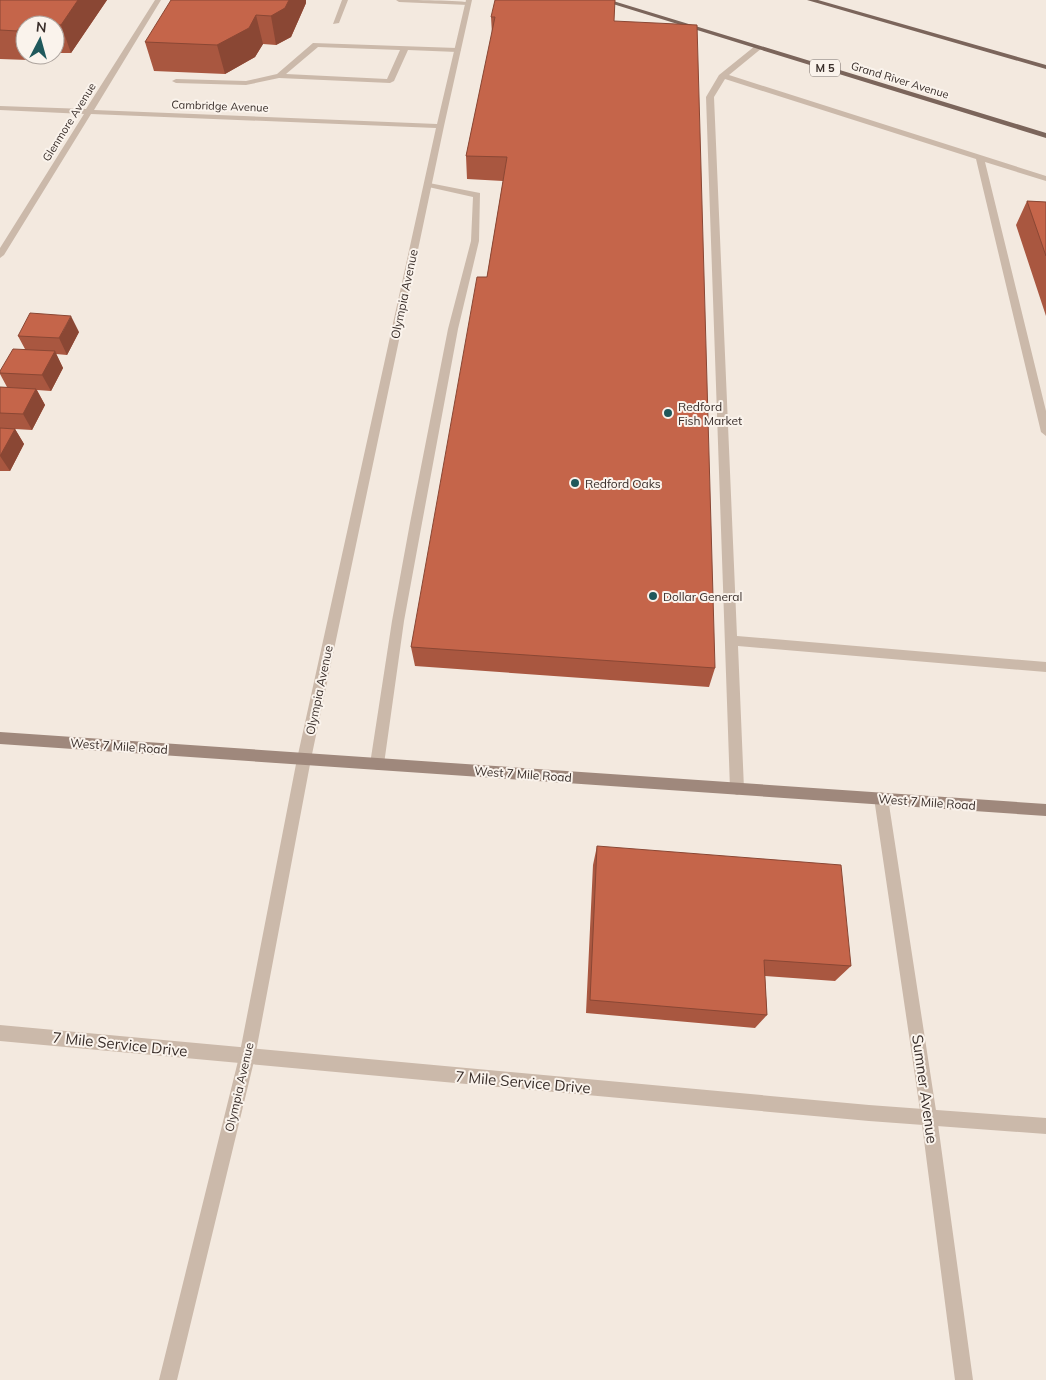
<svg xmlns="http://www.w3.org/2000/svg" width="1046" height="1380" font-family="Mulish,sans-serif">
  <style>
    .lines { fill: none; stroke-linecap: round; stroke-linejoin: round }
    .lane { fill: #cbb9aa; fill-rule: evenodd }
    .street { fill: #cbb9aa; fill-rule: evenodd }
    .secondary { fill: #9f887c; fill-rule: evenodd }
    .primary { fill: #7b655b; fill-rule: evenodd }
    .wall { fill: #a95740 }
    .shaded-wall { fill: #8a4734 }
    .building { fill: #c5654a; stroke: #8a4734 }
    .poi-dot { fill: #1f585b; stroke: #faf3ec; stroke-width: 2 }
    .labels { text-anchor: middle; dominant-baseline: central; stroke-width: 4; stroke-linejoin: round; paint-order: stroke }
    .shield { fill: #faf3ec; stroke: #736964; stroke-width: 1 }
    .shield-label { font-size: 11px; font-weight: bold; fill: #392e2a }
    .far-street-label { font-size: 11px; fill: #392e2a; stroke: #faf3ec }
    .street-label { font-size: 12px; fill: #392e2a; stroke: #faf3ec }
    .poi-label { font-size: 12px; fill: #392e2a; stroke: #faf3ec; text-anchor: start }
    .near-street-label { font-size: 15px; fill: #392e2a; stroke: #faf3ec }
  </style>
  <rect width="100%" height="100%" fill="#f3e9df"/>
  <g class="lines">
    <path class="lane" d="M342,0h6l-9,23 -6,1z
      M396,0c14,0 65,0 75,3l-3,2 -69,-3z
      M313,43l144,5 4,2 -4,2 -49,-2 -14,31 -4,2 -111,-5 -33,7 -70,-2 -4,-2 4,-2 70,2 31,-7zM318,47l82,3 -13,29 -101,-5z
      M755,46l7,2 -33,27 317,101v5l-61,-19 61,249v25l-5,-4 -65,-273 -251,-80 -11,18 23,539 309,26v10l-308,-26 6,143 -2,4 -5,2 -5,-2 -2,-4 -24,-692 13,-22z
      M424,182l56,11 -1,48 -21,88 -36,194 -18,98 -20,143 -2,4 -5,2 -5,-2 -2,-4 22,-143 18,-98 38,-194 23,-88 2,-44 -49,-11z
      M0,1025l869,80 177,13v16l-177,-13 -869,-80z"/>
    <path class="street" d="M155,0h6l-67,110 343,14 29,-124h6l-28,126 -133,633 -56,298 -78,323h-18l80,-323 58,-298 139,-631 -345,-14 -87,141 -4,3v-10l84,-134 -84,-4v-4l86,3z
      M881,792l5,2 2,4 49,319 36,263h-18l-34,-263 -47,-319 2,-4z"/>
    <path class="secondary" d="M0,732l1046,72v12l-1046,-72z"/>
    <path class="primary" d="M600,0h10l436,133v5z
      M807,0h11l228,65v4z"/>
  </g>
  <path class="wall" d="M0,0h107l-36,53h-16v-28h-30v30h7l-4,5 -28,-1z
    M306,3l-15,34 -15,8 -13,-1 -8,13 -30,17 -71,-3 -9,-29z
    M491,17l123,4 101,647 -6,19 -294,-21 -4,-19 76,-370 16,-96 -36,-2 -1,-23 26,-122z
    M1027,201l19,1v114l-30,-91z
    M79,332l-12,23 -11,-1 7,14 -12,23 -14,-1 8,15 -13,25 -17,-1 9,15 -14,27h-10v-84h7l-7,-13v-3l25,-22 -7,-13z
    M597,846l254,120 -16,15 -70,-5 2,39 -12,13 -169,-15 7,-148z"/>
  <path class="shaded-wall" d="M78,0h29l-36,53 -10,-28z
    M289,0h17v3l-15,34 -15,8 -5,-29z
    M256,15l7,29 -8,13 -30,17 -8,-29z
    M23,23l2,6v22l-8,-20z
    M27,55h5l-4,5z
    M71,316l8,16 -12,23 -8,-17z
    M55,351l8,17 -12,23 -9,-16z
    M36,389l9,16 -13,25 -9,-16z
    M15,429l9,15 -14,27 -10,-15z"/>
  <path class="building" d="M0,0h78l-17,25 -38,-2 -6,8 -17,-1z
    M171,0h118l-4,8 -14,8 -15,-1 -7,13 -32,17 -72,-3z
    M495,0h120l-1,21 83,4 18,643 -304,-21 66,-370h10l20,-120 -41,-1 29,-139h-4z
    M1027,201l19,1v54z
    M30,313l41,3 -12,22 -41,-2z
    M13,349l42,2 -13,24 -42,-2v-2z
    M0,387l36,2 -13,25 -23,-1z
    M0,428l15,1 -15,27z
    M597,846l244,19 10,101 -87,-6 3,55 -177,-15z"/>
  <g class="poi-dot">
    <circle cx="668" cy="413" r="5"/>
    <circle cx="575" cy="483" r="5"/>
    <circle cx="653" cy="596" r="5"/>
  </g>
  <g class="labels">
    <rect class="shield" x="810" y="59.5" width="30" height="17" rx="4"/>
    <g class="shield-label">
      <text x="825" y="68">M 5</text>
    </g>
    <g class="far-street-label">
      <text transform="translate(900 80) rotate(17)">Grand River Avenue</text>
      <text transform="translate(220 106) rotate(2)">Cambridge Avenue</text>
      <text transform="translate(69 122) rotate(-58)">Glenmore Avenue</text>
    </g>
    <g class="street-label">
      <text transform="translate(404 294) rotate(-78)">Olympia Avenue</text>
      <text transform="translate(319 690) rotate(-78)">Olympia Avenue</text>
      <text transform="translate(119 746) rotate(4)">West 7 Mile Road</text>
      <text transform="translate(523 774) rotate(4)">West 7 Mile Road</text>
      <text transform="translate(927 802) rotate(4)">West 7 Mile Road</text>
      <text transform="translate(239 1087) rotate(-77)">Olympia Avenue</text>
    </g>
    <g class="poi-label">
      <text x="678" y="406">Redford<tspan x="678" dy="14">Fish Market</tspan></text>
      <text x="585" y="483">Redford Oaks</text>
      <text x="663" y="596">Dollar General</text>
    </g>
    <g class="near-street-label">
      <text transform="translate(120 1044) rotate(6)">7 Mile Service Drive</text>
      <text transform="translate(523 1082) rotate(5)">7 Mile Service Drive</text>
      <text transform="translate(925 1089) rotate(82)">Sumner Avenue</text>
    </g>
  </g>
  <g transform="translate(40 40) rotate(6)"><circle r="24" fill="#faf3ec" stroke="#ada49e"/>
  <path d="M0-4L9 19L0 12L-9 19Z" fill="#1f585b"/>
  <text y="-8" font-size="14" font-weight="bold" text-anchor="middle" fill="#392e2a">N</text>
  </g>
</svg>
